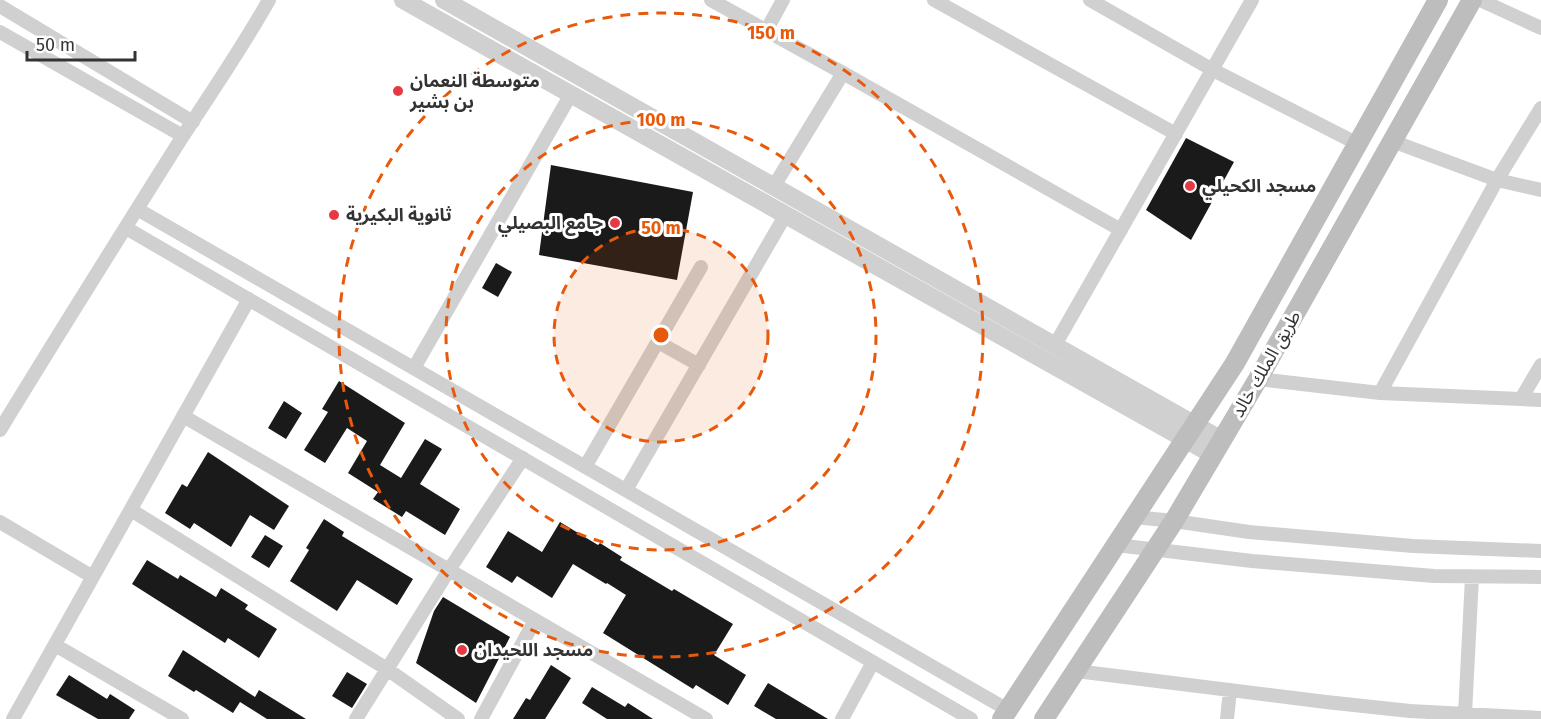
<svg xmlns="http://www.w3.org/2000/svg" width="1541" height="719" font-family="'Fira Sans','Noto Sans Arabic',sans-serif">
  <style>
    .building { fill: #1a1a1a }
    .lines { fill: none; stroke-linecap: round; stroke-linejoin: round }
    .minor { stroke: #d0d0d0; stroke-width: 14 }
    .tertiary { stroke: #d0d0d0; stroke-width: 18 }
    .secondary { stroke: #bdbdbd; stroke-width: 20 }
    .ring { fill: none; stroke: #e8590c; stroke-width: 3; stroke-dasharray: 10 8 }
    .poi-dot { fill: #e63946; stroke: #fff; stroke-width: 2 }
    .labels { text-anchor: middle; dominant-baseline: central; stroke-width: 6; stroke-linejoin: round; paint-order: stroke }
    .poi-label { font-size: 18px; font-weight: bold; fill: #333; stroke: #fff; text-anchor: start }
    .street-label { font-size: 18px; fill: #333; stroke: #fff }
    .centre { fill: #e8590c; stroke: #fff; stroke-width: 3 }
    .ring-label { font-size: 18px; text-anchor: middle; font-weight: bold; fill: #e8590c; stroke: #fff; stroke-width: 6; stroke-linejoin: round; paint-order: stroke }
  </style>
  <rect width="100%" height="100%" fill="#fff"/>
  <path class="building" d="M1186,138l48,24 -43,78 -45,-30z
    M551,165l142,27 -16,88 -138,-25z
    M496,263l16,9 -14,25 -16,-9z
    M339,381l66,42 -25,42 21,13 24,-39 17,10 -22,35 40,25 -15,26 -39,-24 -4,6 -29,-18 5,-7 -30,-19 19,-32 -20,-13 -22,35 -21,-13 24,-38 -6,-3z
    M284,401l18,12 -16,26 -18,-11z
    M208,452l81,54 -15,24 -24,-15 -19,32 -37,-24 -4,6 -25,-16 17,-29 5,3z
    M324,519l20,13 -2,4 71,43 -16,26 -40,-25 -20,31 -47,-30 19,-31 -3,-2z
    M560,522l38,23 2,-2 22,14 -2,3 52,31 2,-2 59,35 -19,31 32,20 -18,30 -32,-20 -3,4 -90,-56 23,-38 -19,-12 -1,1 -33,-20 -21,34 -35,-22 -5,7 -26,-16 22,-36 34,21z
    M265,535l18,11 -14,22 -18,-11z
    M147,560l31,19 2,-4 36,22 5,-9 27,17 -3,4 32,20 -18,29 -31,-20 -3,5 -93,-59z
    M443,597l67,40 -34,66 -60,-40 18,-52z
    M183,650l72,47 4,-7 47,29h-39l-27,-17 -7,11 -37,-23 -2,2 -26,-16z
    M551,665l20,13 -26,41h-32l13,-21 4,2z
    M347,672l20,12 -15,24 -20,-12z
    M69,675l38,24 3,-5 25,16 -6,9h-31l-42,-24z
    M768,683l60,36h-52l-22,-13z
    M592,687l33,20 3,-4 25,16h-46l-25,-16z"/>
  <g class="lines">
    <path class="minor" d="M711,0l132,73 278,157
      M934,0l242,134
      M1090,0l123,70 145,74
      M1480,0l61,28
      M0,6l193,116
      M766,31l17,-31
      M0,32l183,104
      M1392,141l105,39 44,10
      M774,186l69,-113
      M137,209l871,501
      M126,228l845,491
      M658,342l41,23
      M1055,345l197,-345
      M414,368l157,-274
      M1258,379l122,14 161,7
      M1380,393l117,-213 44,-72
      M1521,399l20,-34
      M183,416l523,303
      M0,430c59,-97 120,-194 181,-291 30,-46 61,-91 88,-139
      M585,467l116,-200
      M626,490l160,-276
      M131,510l256,159 71,50
      M1134,517l40,4 75,11 164,14 128,5
      M0,522l93,55
      M1116,545l136,16 182,15 107,1
      M55,645l127,74
      M1076,671l250,31 84,9 131,7
      M1465,714l7,-137
      M13,719l236,-420
      M356,719l93,-149 74,-112
      M481,719l54,-99
      M842,719l31,-57
      M1227,719l3,-29"/>
    <path class="tertiary" d="M403,0l810,455
      M444,0l778,440"/>
    <path class="secondary" d="M1002,719l233,-356 203,-363
      M1044,719l130,-198 84,-142 214,-379"/>
  </g>
  <circle cx="661" cy="335" r="107" fill="#e8590c" fill-opacity=".12"/>
  <g class="ring">
    <circle cx="661" cy="335" r="107"/>
    <circle cx="661" cy="335" r="215"/>
    <circle cx="661" cy="335" r="322"/>
  </g>
  <g class="poi-dot">
    <circle cx="398" cy="91" r="6"/>
    <circle cx="1190" cy="186" r="6"/>
    <circle cx="334" cy="215" r="6"/>
    <circle cx="615" cy="223" r="6"/>
    <circle cx="462" cy="650" r="6"/>
  </g>
  <g class="labels">
    <g class="poi-label">
      <text x="410" y="81">متوسطة النعمان<tspan x="410" dy="21">بن بشير</tspan></text>
      <text x="1202" y="186">مسجد الكحيلي</text>
      <text x="346" y="215">ثانوية البكيرية</text>
      <text x="603" y="223" text-anchor="end">جامع البصيلي</text>
      <text x="474" y="650">مسجد اللحيدان</text>
    </g>
    <g class="street-label">
      <text transform="translate(1266 364) rotate(-60)">طريق الملك خالد</text>
    </g>
  </g>
  <circle cx="661" cy="335" r="9" class="centre"/>
  <g class="ring-label">
    <text x="771" y="39">150 m</text>
    <text x="661" y="126">100 m</text>
    <text x="661" y="234">50 m</text>
  </g>
  <path d="M27 51v9h108v-9" fill="none" stroke="#333333" stroke-width="3"/>
  <text x="36" y="51" font-size="18" fill="#333333" stroke="#ffffff" stroke-width="4.5" paint-order="stroke">50 m</text>
</svg>
